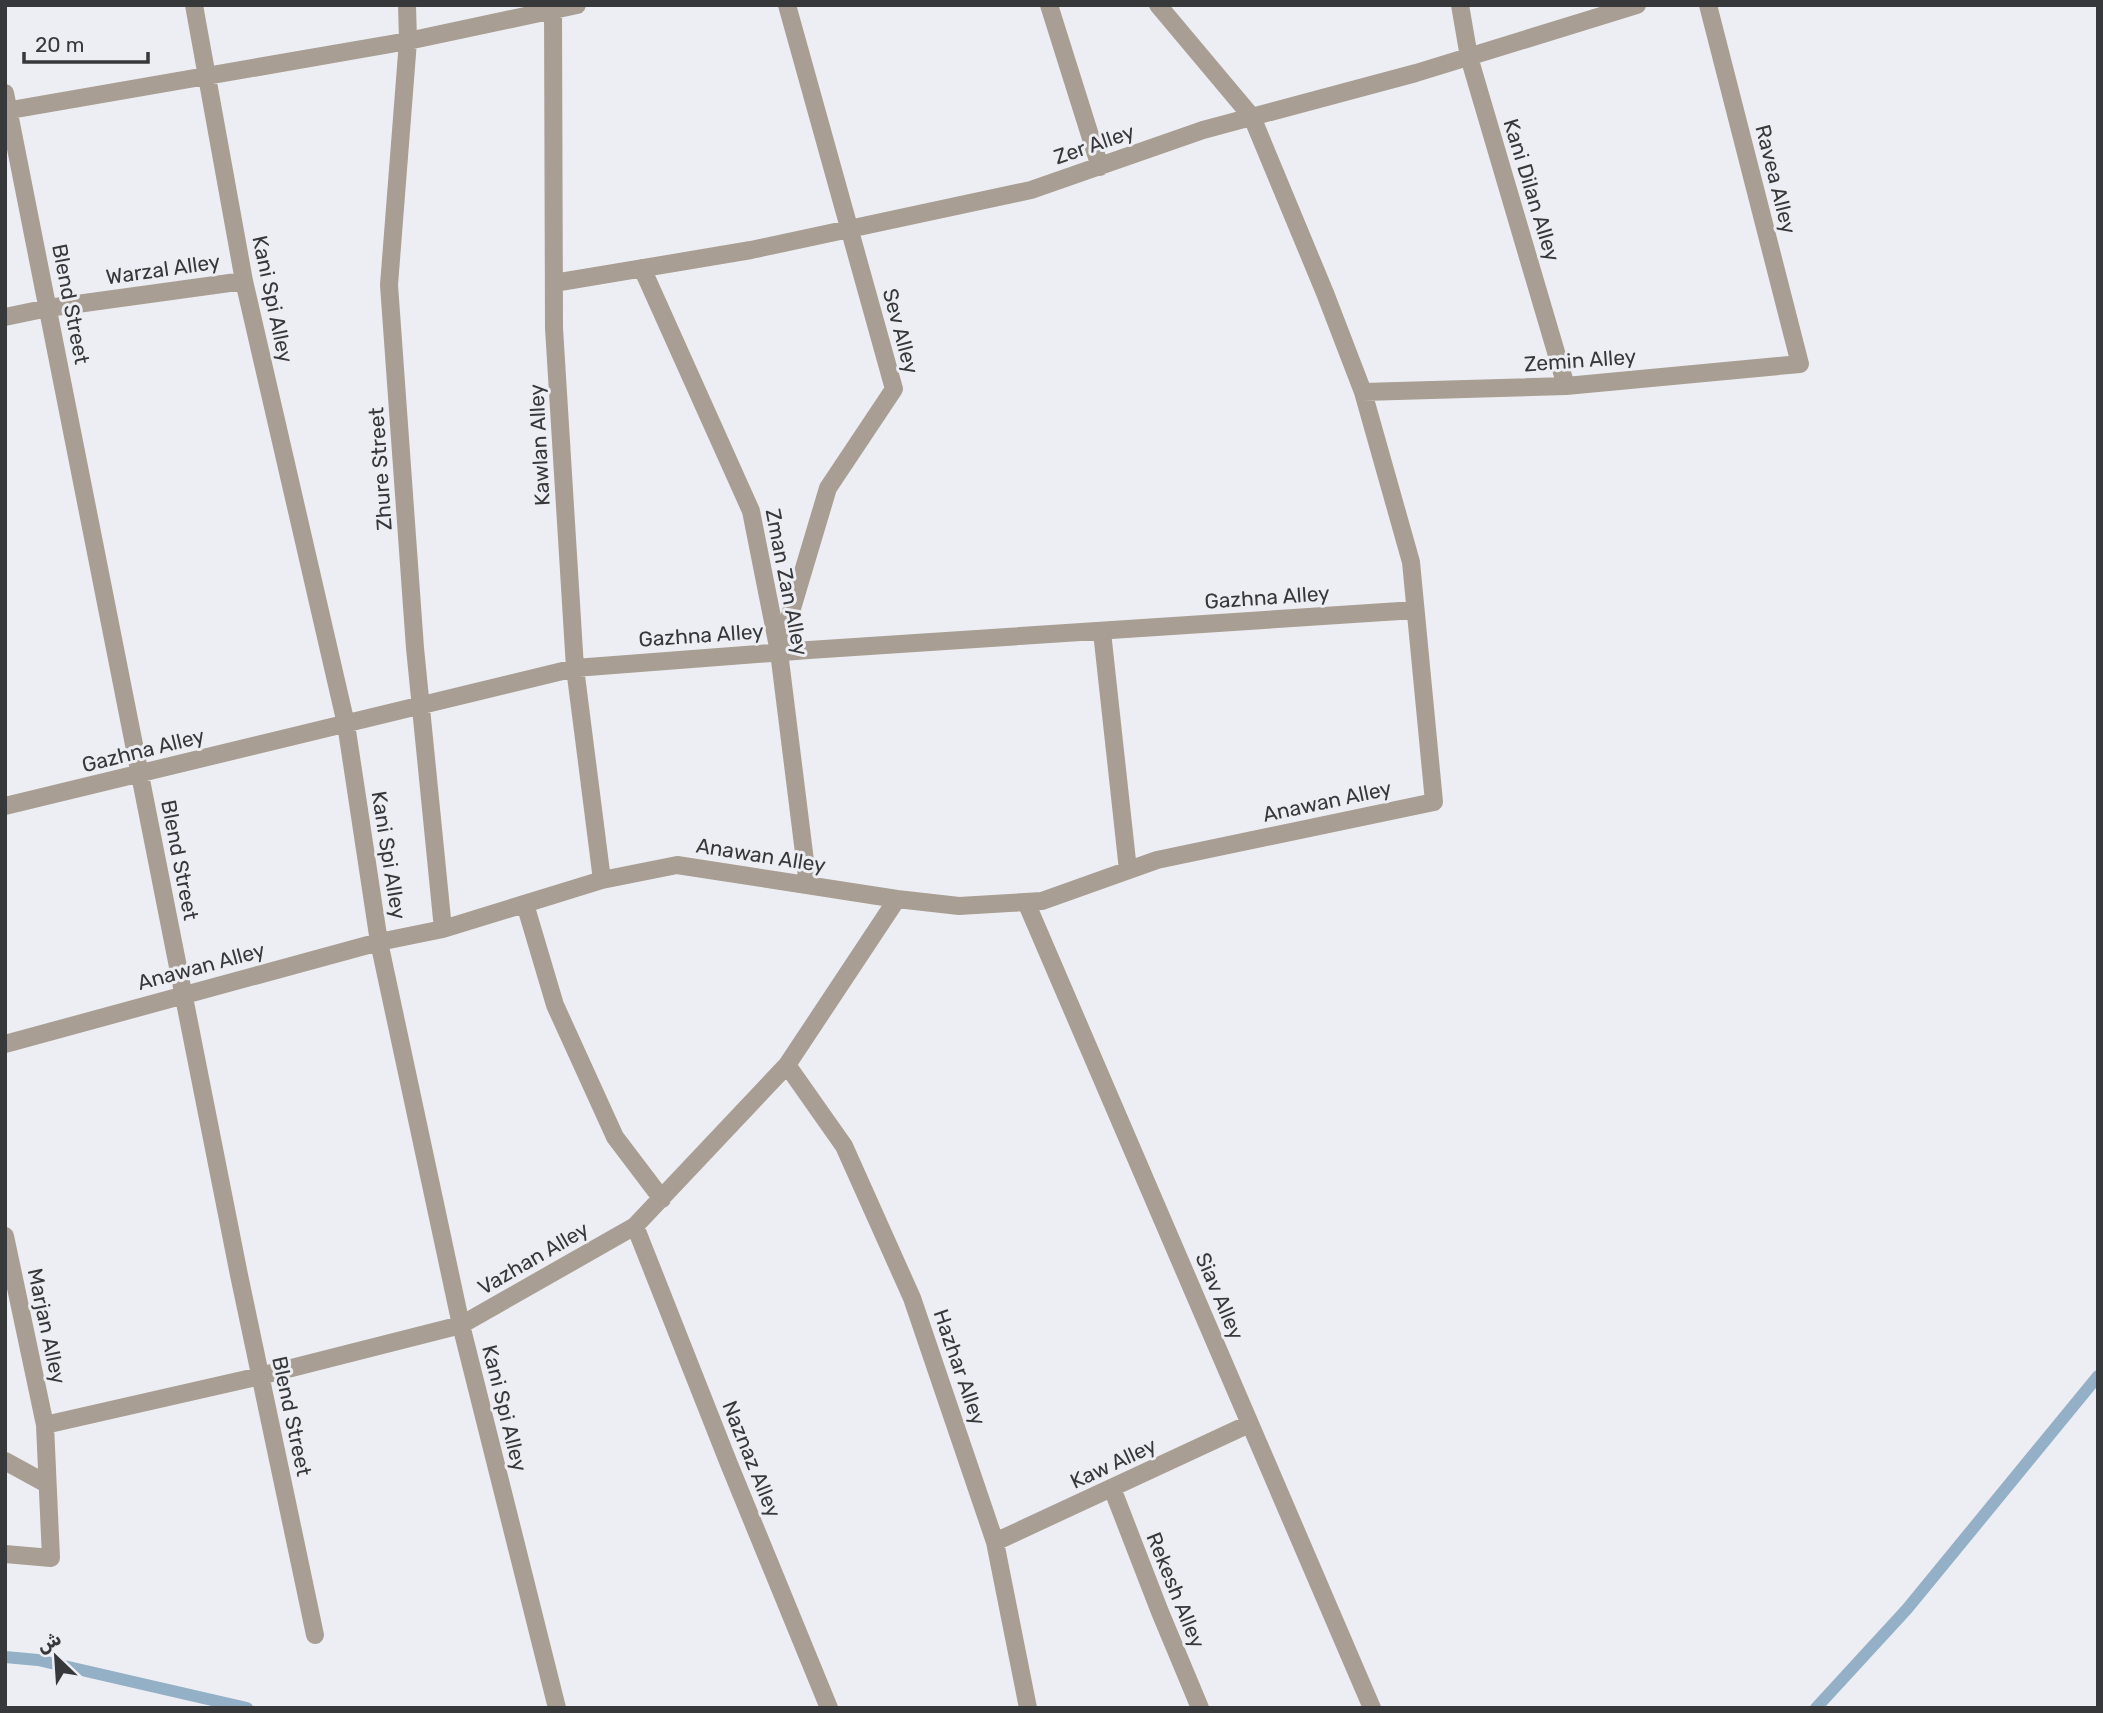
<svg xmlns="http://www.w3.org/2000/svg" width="2103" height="1713" font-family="Rubik,'Noto Sans Arabic',sans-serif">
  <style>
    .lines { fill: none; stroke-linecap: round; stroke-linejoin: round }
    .stream { stroke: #93b0c6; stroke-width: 12 }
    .street { stroke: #a99e93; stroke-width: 18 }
    .labels { text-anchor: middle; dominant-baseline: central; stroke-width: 6; stroke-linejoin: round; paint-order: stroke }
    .street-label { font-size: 21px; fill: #37383a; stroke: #edeef3 }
  </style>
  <rect width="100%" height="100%" fill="#edeef3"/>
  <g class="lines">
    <path class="stream" d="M5,1657l33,3 209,48
      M1816,1708l91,-99 191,-233"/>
    <path class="street" d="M194,5l50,276 102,443 33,218 82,383 96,383
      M407,5l1,36 -19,244 26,363 28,281
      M553,5l1,323 21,340 27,212
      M1049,5l51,162
      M1460,5l9,52 97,329
      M5,93l234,1182 76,360
      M5,111l403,-70 169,-36
      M642,268l109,243 28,141 29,233
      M554,283l197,-33 280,-60 172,-60 213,-57 221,-68
      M5,317l43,-9 196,-27
      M1363,392l203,-6 234,-22 -92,-359
      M1102,632l26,238
      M779,652l49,-164 66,-99 -107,-384
      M5,806l570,-138 234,-18 606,-40
      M1026,902l346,806
      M525,904l30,101 60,132 47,62
      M5,1044l374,-102 64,-13 159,-49 75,-15 220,34 62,7 83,-5 115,-41 277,-58 -23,-240 -48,-170 -38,-99 -73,-176 -94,-112
      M787,1065l57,81 68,152 83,244 33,166
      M635,1226l94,238 100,244
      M5,1236l40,189 6,133 -46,-4
      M45,1425l215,-49 201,-51 174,-99 152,-161 110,-166
      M5,1461l42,23
      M1112,1488l48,124 40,96
      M995,1542l254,-118"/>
  </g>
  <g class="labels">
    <g class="street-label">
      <text transform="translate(1094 144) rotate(-19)">Zer Alley</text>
      <text transform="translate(1776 179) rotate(76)">Ravea Alley</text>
      <text transform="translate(1532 190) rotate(73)">Kani Dilan Alley</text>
      <text transform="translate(163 269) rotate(-8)">Warzal Alley</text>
      <text transform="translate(273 299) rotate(78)">Kani Spi Alley</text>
      <text transform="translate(71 304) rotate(79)">Blend Street</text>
      <text transform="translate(901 331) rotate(75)">Sev Alley</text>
      <text transform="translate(1580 360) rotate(-4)">Zemin Alley</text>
      <text transform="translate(539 445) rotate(-93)">Kawlan Alley</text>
      <text transform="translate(380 469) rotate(-94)">Zhure Street</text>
      <text transform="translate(787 582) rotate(79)">Zman Zan Alley</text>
      <text transform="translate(1267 597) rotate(-4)">Gazhna Alley</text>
      <text transform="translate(701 635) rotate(-4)">Gazhna Alley</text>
      <text transform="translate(143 750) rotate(-14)">Gazhna Alley</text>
      <text transform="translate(1327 801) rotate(-12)">Anawan Alley</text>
      <text transform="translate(389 855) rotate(81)">Kani Spi Alley</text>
      <text transform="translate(761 855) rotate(9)">Anawan Alley</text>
      <text transform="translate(180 860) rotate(79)">Blend Street</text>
      <text transform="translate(201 966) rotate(-15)">Anawan Alley</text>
      <text transform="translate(533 1258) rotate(-30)">Vazhan Alley</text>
      <text transform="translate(1220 1296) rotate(67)">Siav Alley</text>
      <text transform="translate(47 1326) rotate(78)">Marjan Alley</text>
      <text transform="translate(960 1367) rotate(71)">Hazhar Alley</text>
      <text transform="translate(505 1408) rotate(76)">Kani Spi Alley</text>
      <text transform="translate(292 1416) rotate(78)">Blend Street</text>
      <text transform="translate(752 1459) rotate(68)">Naznaz Alley</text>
      <text transform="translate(1113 1463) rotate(-25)">Kaw Alley</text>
      <text transform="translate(1176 1590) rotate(68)">Rekesh Alley</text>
    </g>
  </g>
  <rect width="2103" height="1713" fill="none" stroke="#37383a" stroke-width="14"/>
  <g transform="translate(56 1657) rotate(335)" stroke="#edeef3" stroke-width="5" paint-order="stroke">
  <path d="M0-5L12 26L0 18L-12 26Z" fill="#37383a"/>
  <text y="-10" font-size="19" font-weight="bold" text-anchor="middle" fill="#37383a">ش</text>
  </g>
  <path d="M24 52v10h124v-10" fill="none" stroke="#37383a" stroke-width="3.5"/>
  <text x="35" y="52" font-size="21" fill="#37383a" stroke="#edeef3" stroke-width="5" paint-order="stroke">20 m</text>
</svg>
